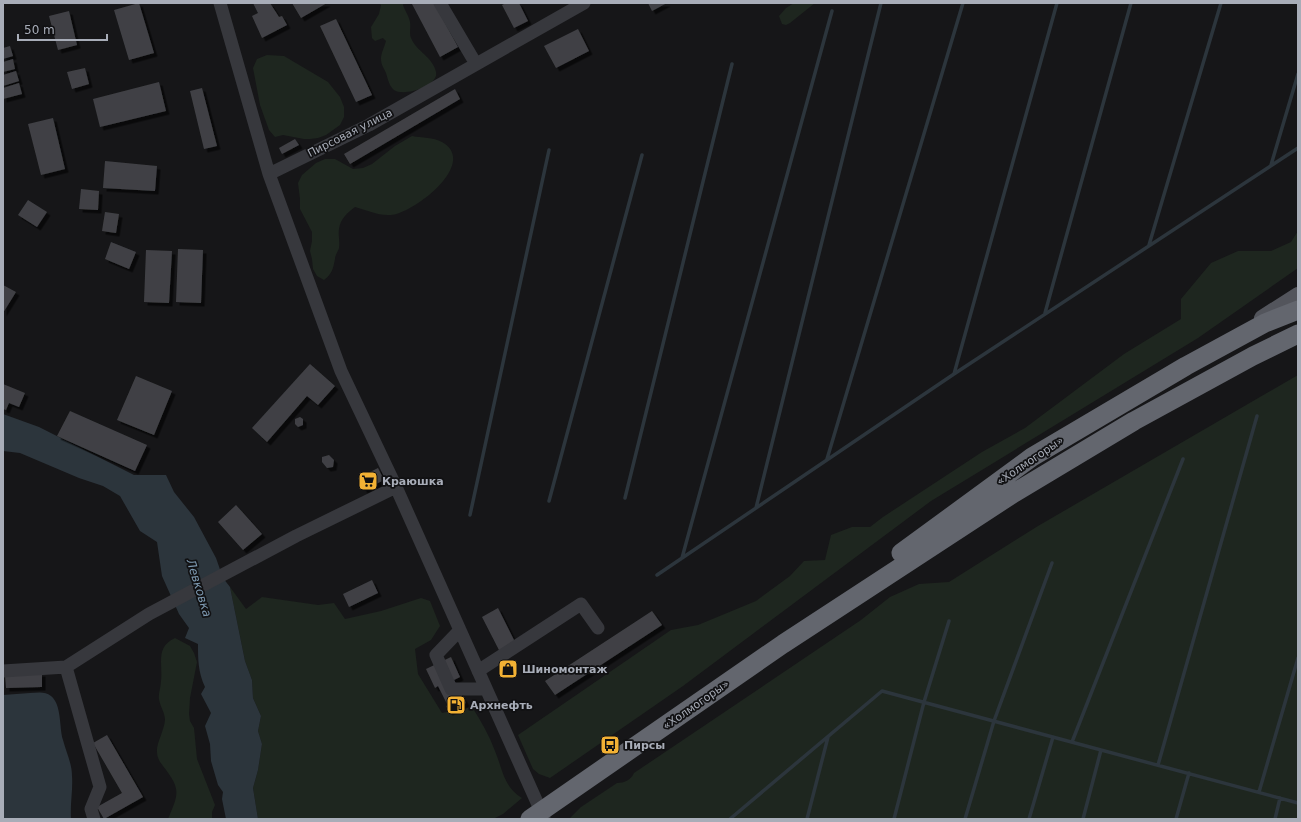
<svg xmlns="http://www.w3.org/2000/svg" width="1301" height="822" font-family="'DejaVu Sans',sans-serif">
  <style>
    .green { fill: #1e261f }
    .water { fill: #2c353c }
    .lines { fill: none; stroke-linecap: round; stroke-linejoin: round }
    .stream { stroke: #2c353c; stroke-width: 3.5 }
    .building { fill: #404145; filter: url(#shadow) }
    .minor { stroke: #37383d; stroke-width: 13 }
    .major { stroke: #53555c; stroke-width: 16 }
    .highway { stroke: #63666e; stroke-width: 19 }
    .labels { text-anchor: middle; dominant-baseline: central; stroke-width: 3.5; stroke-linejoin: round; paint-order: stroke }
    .street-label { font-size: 11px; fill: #a8adb8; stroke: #111113 }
    .poi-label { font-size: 11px; font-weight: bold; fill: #a8adb8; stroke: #111113; text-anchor: start }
    .water-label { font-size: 12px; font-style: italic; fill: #7f9bb3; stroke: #111113 }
  </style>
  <defs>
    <filter id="shadow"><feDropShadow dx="3.5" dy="3.5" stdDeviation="0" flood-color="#0009"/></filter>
  </defs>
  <rect width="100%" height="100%" fill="#161618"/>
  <path class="green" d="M379,3h25l-1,2c2,6 6,11 7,17 1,5 -1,11 1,16 5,13 22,19 25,34 3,14 -32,25 -42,18 -5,-4 -6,-11 -8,-17 -2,-5 -5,-8 -5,-14 0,-6 3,-11 5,-18l-3,-3 -8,3 -3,-3 -1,-11 8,-13 2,-9z
    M794,3h21l-25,20 -4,2 -4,-1 -3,-8 7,-8z
    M267,55l17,1 44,26 12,15 4,10v10l-4,8 -14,10 -8,3 -8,1h-6l-21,-4 -8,2 -6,-7 -9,-25 -7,-37 4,-9z
    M412,136c10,2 21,1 30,6 37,21 -28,71 -51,73 -13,1 -24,-5 -36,-8 -7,5 -15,12 -16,22 -1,6 1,12 0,19 -1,4 -4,7 -4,11 -2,10 -3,15 -11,21l-7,-4 -4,-7 -1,-10 -2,-8 2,-10v-9l-12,-23v-10l-2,-16 4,-8 14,-12 9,-4h10l18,10 10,-1 9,-4 23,-18z
    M1298,231v37l-100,70 -267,163 -248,185 -133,92 -11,-4 -6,-5 -15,-34 153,-105 27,-5 58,-24 34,-25 14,-15 21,-1 6,-25 21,-8h18l13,-10 99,-65 43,-24 99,-74 57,-35v-20l30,-36 27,-12h33l20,-9z
    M1298,375v444h-729l12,-12 36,-24c7,0 14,-3 17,-10l227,-153 29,-23 29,-13 30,-2 89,-56z
    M230,587l16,22 16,-12 56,8 16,-2 11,16 36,-8 40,-13 9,3 10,25 -9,14 -16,9 3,25 24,39 30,-6c9,14 17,28 23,44 8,19 8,35 27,47l-19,16 -10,5h-235l-5,-31 5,-18 4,-26 -4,-13 3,-15 -8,-18 -1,-18 -7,-19z
    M175,638l15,8 4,7 3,9 -7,36 -1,16 1,7 4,7 3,31 18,46 -3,7v7h-44c11,-26 13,-30 -5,-53 -3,-4 -6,-8 -6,-14 -1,-8 7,-21 8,-32 0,-8 -5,-13 -6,-21 -1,-5 2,-12 2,-18 2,-17 -6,-34 14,-43z"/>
  <path class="water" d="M3,414l36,13 95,48h32l8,17 20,25 22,41 7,20 7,9 15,74 7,19 1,18 8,18 -3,15 4,13 -4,26 -5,18 5,31h-32l-4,-20 1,-7 -5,-7 -7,-24 -1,-17 -5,-18 6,-13 -10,-19 4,-7c-7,-15 -7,-28 -7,-43l-13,-6 4,-10 -10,-14 -17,-38 -5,-34 -17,-11 -20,-35 -17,-10 -24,-8 -59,-25 -17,-2z
    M30,693c7,0 15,-2 21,3 11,9 8,31 12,44 3,12 9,23 9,36 1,14 -2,28 -1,43h-68v-124z"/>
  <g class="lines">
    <path class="stream" d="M1271,165l27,-91
      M1149,245l72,-242
      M1045,313l86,-310
      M954,374l103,-371
      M827,459l136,-456
      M625,498l107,-434
      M549,501l93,-346
      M756,508l125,-505
      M470,515l79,-365
      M682,558l150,-547
      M657,575l297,-201 344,-226
      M1072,742l111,-283
      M1158,765l99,-349
      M1259,792l39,-134
      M730,819l152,-128 416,112
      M807,819l21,-82
      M894,819l30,-117 25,-81
      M965,819l29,-98 58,-158
      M1029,819l24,-82
      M1083,819l18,-69
      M1176,819l13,-46
      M1275,819l5,-21"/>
  </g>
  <path class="building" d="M139,3l15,50 -25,7 -15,-50z
    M253,3h17l9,14 3,-1 5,9 -25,13 -10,-22 6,-3z
    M292,3h35l-26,15z
    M413,3h21l24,44 -18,10 -28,-53z
    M506,3h13l9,18 -14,7 -12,-23z
    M648,3h19l-15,8z
    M69,11l8,34 -19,5 -9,-34z
    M336,19l36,76 -16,7 -36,-76z
    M578,29l11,22 -33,17 -12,-22z
    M10,46l3,10 -10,3v-11z
    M13,59l2,10 -12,3v-10z
    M85,68l4,16 -17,5 -5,-17z
    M16,71l3,10 -16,5v-11z
    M159,82l7,29 -66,16 -7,-28z
    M19,83l3,11 -19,5v-11z
    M202,88l15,58 -13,3 -14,-58z
    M455,89l5,10 -110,65 -6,-10z
    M53,118l12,51 -24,6 -13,-51z
    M295,139l4,6 -17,9 -3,-6z
    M105,161l52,5 -2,25 -52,-3z
    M81,189l18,2 -1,19 -19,-1z
    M28,200l19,12 -10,15 -19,-12z
    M105,212l14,2 -3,19 -14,-2z
    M111,242l25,10 -7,17 -24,-10z
    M178,249l25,1 -2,53 -25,-1z
    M146,250l26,1 -3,52 -25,-1z
    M3,285l13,7 -13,21z
    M310,364l25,22 -17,19 -11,-9 -40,46 -15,-14z
    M136,376l36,15 -18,44 -37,-15z
    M3,384l22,9 -6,14 -10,-4 -3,7 -3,-1z
    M70,411l77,34 -12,26 -78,-35z
    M300,417l3,2v6l-5,2 -3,-3v-5z
    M329,455l5,5 -1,7 -6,1 -5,-6v-5z
    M378,468l6,12 -20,10 -6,-12z
    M236,505l26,29 -19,16 -25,-28z
    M372,580l6,13 -29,14 -6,-13z
    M498,608l18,36 -16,8 -18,-35z
    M652,611l10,14 -107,70 -10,-14z
    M451,657l9,20 -6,3 8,16 -15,8 -9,-18 -3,2 -9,-19z
    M42,673v14l-36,1 -1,-13z
    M463,697l3,6 -17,9 -3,-6z
    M107,735l36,62 -39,22 -7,-12 25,-14 -29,-50z
    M613,740l3,4 -9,6 -3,-4z"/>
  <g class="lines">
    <path class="minor" d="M220,3l49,171 72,197 55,116 148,331
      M440,3l36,61
      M269,174l100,-49 215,-122
      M460,630l-24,25 15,34h35
      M66,667l34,120 -9,22 3,10
      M3,671l63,-4 83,-53 147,-78 100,-49
      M478,671l103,-67 17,24"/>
    <path class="major" d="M1262,318l36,-23"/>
    <path class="highway" d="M901,553l131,-96 154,-91 79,-43 33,-13
      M530,819l253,-175 231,-151 120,-72 119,-65 45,-22"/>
  </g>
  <defs>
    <g id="supermarket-square" transform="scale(1)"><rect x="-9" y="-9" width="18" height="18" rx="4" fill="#f2b134" stroke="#111113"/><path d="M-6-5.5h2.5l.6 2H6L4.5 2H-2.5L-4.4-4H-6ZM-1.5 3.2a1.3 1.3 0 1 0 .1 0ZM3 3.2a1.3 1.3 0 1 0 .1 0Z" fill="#111"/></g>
    <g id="shop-square" transform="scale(1)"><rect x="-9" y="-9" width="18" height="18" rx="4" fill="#f2b134" stroke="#111113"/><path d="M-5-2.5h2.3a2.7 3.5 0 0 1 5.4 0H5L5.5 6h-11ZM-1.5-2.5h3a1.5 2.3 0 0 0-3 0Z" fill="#111"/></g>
    <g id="fuel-square" transform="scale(1)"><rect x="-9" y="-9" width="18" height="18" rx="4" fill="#f2b134" stroke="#111113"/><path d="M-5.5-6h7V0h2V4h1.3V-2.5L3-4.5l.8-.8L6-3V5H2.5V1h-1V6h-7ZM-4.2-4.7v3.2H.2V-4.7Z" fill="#111"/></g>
    <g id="bus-square" transform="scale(1)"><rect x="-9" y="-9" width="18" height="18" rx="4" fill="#f2b134" stroke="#111113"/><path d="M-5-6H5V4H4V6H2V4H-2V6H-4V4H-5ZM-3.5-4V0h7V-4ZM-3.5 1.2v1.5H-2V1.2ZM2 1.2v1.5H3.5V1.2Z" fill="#111"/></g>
  </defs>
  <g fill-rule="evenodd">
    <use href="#supermarket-square" x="368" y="481"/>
    <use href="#shop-square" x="508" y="669"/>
    <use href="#fuel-square" x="456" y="705"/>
    <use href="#bus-square" x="610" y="745"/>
  </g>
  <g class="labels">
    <g class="street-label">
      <text transform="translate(350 133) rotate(-27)">Пирсовая улица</text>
      <text transform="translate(1030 461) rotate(-34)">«Холмогоры»</text>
      <text transform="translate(696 705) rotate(-35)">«Холмогоры»</text>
    </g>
    <g class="poi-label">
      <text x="382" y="481">Краюшка</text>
      <text x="522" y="669">Шиномонтаж</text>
      <text x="470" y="705">Архнефть</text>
      <text x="624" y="745">Пирсы</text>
    </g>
    <g class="water-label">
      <text transform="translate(199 588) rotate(73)">Левковка</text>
    </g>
  </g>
  <rect width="1301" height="822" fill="none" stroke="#a8adb8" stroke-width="8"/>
  <path d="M18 34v6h89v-6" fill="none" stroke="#a8adb8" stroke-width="2"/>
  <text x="24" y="34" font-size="12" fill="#a8adb8" stroke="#111113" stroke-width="3" paint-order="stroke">50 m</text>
</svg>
